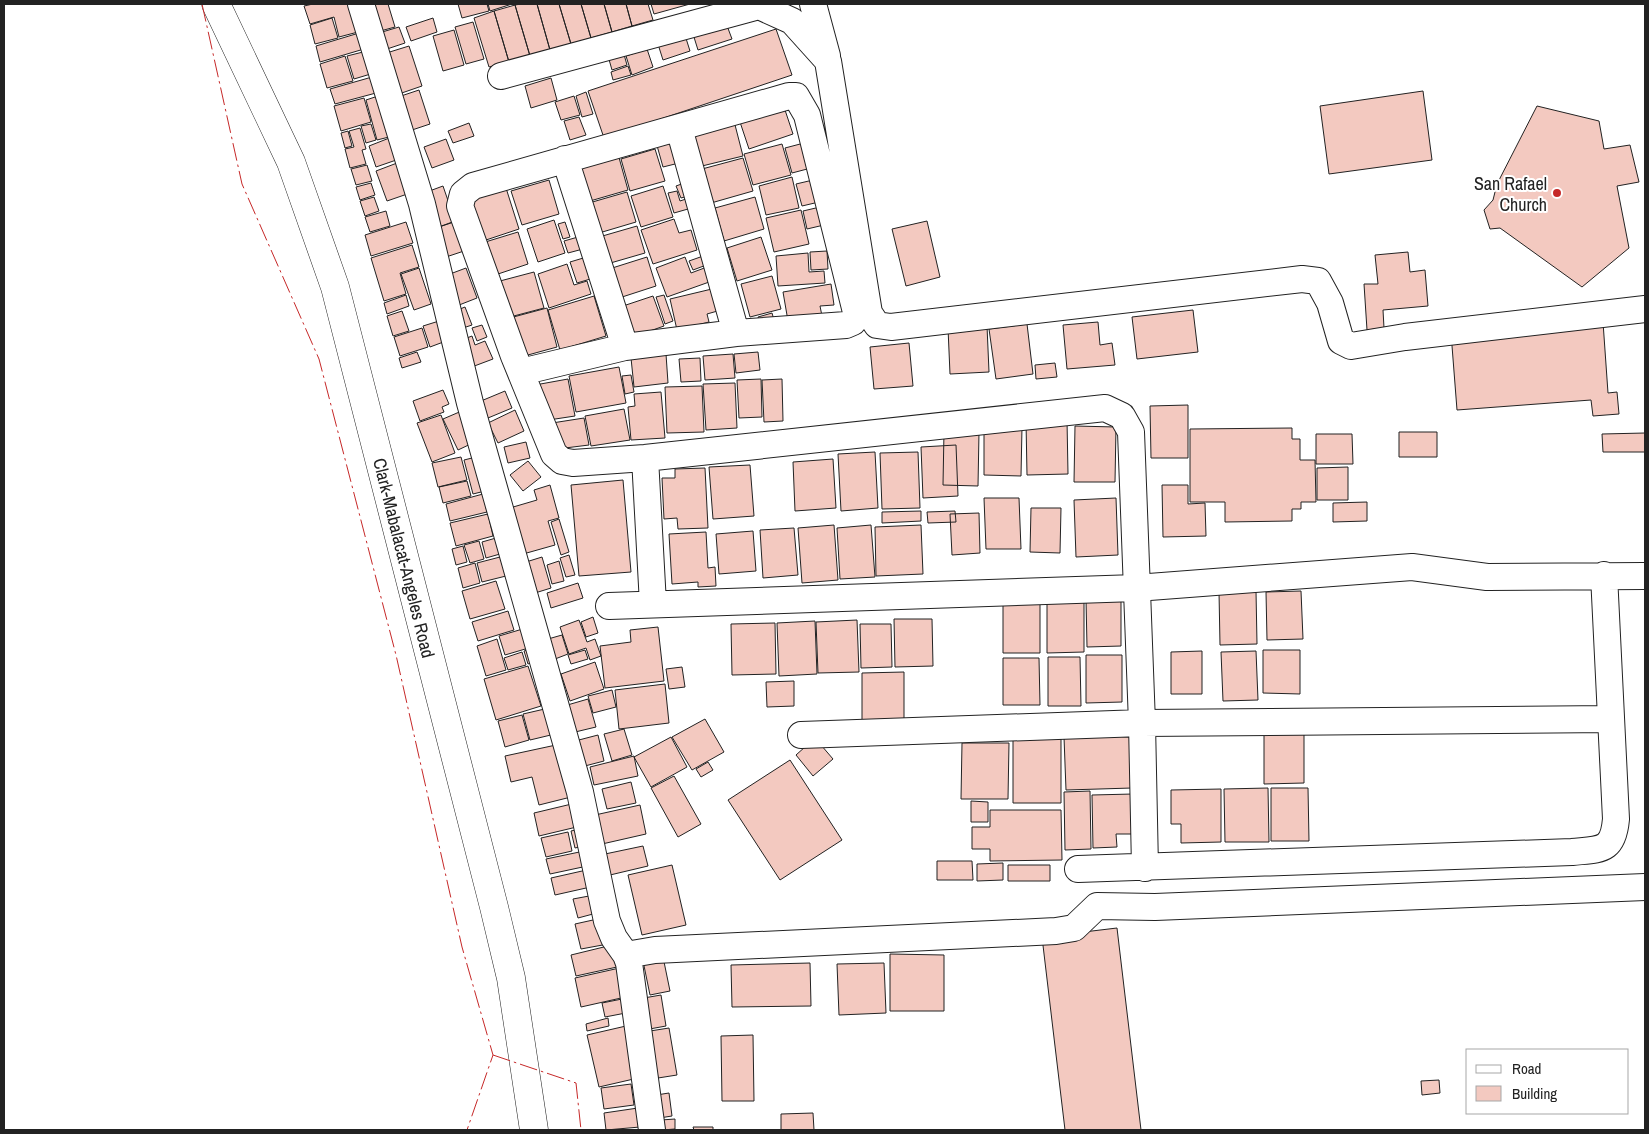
<svg xmlns="http://www.w3.org/2000/svg" width="1649" height="1134" font-family="'Archivo Narrow',sans-serif">
  <style>
    .building { fill: #f3c9c0; stroke: #222 }
    .lines { fill: none; stroke-linecap: round; stroke-linejoin: round }
    .minor-casing { stroke: #222; stroke-width: 28 }
    .major-casing { stroke: #222; stroke-width: 29 }
    .minor { stroke: #fff; stroke-width: 26 }
    .major { stroke: #fff; stroke-width: 28 }
    .power { stroke: #c62828; stroke-width: 1; stroke-dasharray: 18 4 2.5 4; stroke-linecap: butt }
    .poi-dot { fill: #c62828; stroke: #fff; stroke-width: 2 }
    .labels { text-anchor: middle; dominant-baseline: central; stroke-width: 4; stroke-linejoin: round; paint-order: stroke }
    .poi-label { font-size: 18px; fill: #222; stroke: #fff; text-anchor: end }
    .street-label { font-size: 18px; fill: #222; stroke: #fff }
  </style>
  <rect width="100%" height="100%" fill="#fff"/>
  <path class="building" d="M313,4h37l8,28 -19,5 -5,-20 -24,7 -6,-18z
    M372,4h16l7,23 -22,6z
    M458,4h29l2,7 -27,7z
    M488,4h24l-22,7z
    M521,4h16l13,46 -20,6 -15,-51z
    M537,4h22l12,40 -21,6z
    M559,4h22l10,34 -20,6z
    M581,4h23l8,28 -21,6z
    M604,4h22l6,22 -20,6z
    M626,4h22l5,16 -21,6z
    M651,4h39l-36,10z
    M515,5l15,51 -21,6 -15,-51z
    M494,11l15,51 -20,5 -15,-49z
    M332,18l6,20 -23,6 -5,-19z
    M433,18l4,14 -26,9 -5,-14z
    M473,22l11,37 -18,5 -11,-37z
    M726,23l6,16 -34,11 -5,-16z
    M399,27l6,16 -27,9 -6,-17z
    M776,29l16,46 -188,63 -16,-47z
    M454,30l10,35 -21,6 -10,-35z
    M684,32l6,19 -27,9 -6,-19z
    M359,33l5,16 -44,13 -4,-16z
    M409,46l13,40 -29,10 -13,-41z
    M647,49l6,18 -21,8 -6,-19z
    M367,51l7,22 -20,6 -7,-23z
    M623,51l4,14 -15,5 -4,-14z
    M345,56l8,25 -26,7 -7,-24z
    M628,66l3,9 -18,5 -2,-8z
    M372,77l4,16 -41,11 -5,-15z
    M551,78l6,22 -26,8 -6,-22z
    M419,90l11,34 -21,7 -11,-34z
    M1423,91l9,69 -103,14 -9,-68z
    M586,92l7,22 -11,3 -6,-21z
    M381,95l12,41 -16,4 -11,-40z
    M574,96l6,19 -19,5 -6,-18z
    M364,98l7,24 -30,9 -7,-25z
    M783,104l10,30 -44,15 -10,-30z
    M1537,106l62,15 5,28 26,-4 9,37 -22,4 12,62 -47,39 -82,-59 -10,1 -6,-19 9,-10 4,-16z
    M579,117l7,18 -16,5 -6,-19z
    M734,121l9,35 -41,10 -9,-35z
    M469,123l5,13 -21,7 -5,-12z
    M371,124l5,16 -10,3 -5,-17z
    M360,128l6,21 -4,1 4,14 -16,4 -5,-19 9,-2 -5,-16z
    M348,131l4,15 -7,2 -4,-15z
    M397,135l8,22 -29,10 -7,-21z
    M677,137l6,25 -20,5 -7,-25z
    M446,139l8,21 -22,8 -8,-21z
    M804,143l7,25 -19,5 -7,-25z
    M782,144l9,31 -38,10 -9,-31z
    M655,149l10,32 -35,10 -9,-32z
    M618,154l10,36 -38,11 -10,-36z
    M743,158l10,33 -42,12 -9,-34z
    M405,160l11,31 -29,10 -11,-30z
    M367,165l5,16 -16,4 -5,-16z
    M792,177l7,31 -33,7 -7,-29z
    M549,180l10,34 -37,11 -11,-34z
    M813,180l6,22 -17,4 -6,-22z
    M687,182l5,13 -11,3 -5,-12z
    M371,183l4,12 -15,5 -4,-13z
    M443,186l12,35 -19,7 -12,-35z
    M663,186l10,31 -32,10 -10,-31z
    M506,188l13,41 -39,13 -13,-41z
    M677,191l3,10 12,-4 3,10 -21,6 -6,-20z
    M627,192l9,30 -37,11 -10,-30z
    M374,197l5,14 -14,5 -5,-15z
    M755,197l9,32 -40,12 -9,-33z
    M820,207l4,18 -17,4 -4,-18z
    M801,210l8,34 -35,8 -8,-34z
    M386,211l4,15 -20,6 -5,-15z
    M674,219l5,14 12,-3 6,20 -44,14 -12,-34z
    M554,220l11,33 -27,9 -11,-33z
    M457,221l10,29 -27,9 -10,-29z
    M927,221l13,56 -34,9 -14,-57z
    M406,222l7,21 -42,13 -6,-21z
    M565,222l5,15 -7,2 -5,-15z
    M637,226l8,27 -38,11 -8,-27z
    M518,232l10,32 -36,12 -10,-33z
    M578,237l5,12 -15,4 -4,-12z
    M761,237l11,33 -35,11 -10,-33z
    M412,245l7,22 -19,6 6,21 -22,7 -13,-43z
    M827,251l1,18 -17,1 -1,-18z
    M1408,252l2,20 15,-2 3,36 -45,4 1,18 -17,2 -3,-46h14l-3,-29z
    M808,253l1,19 15,-1 1,12 -47,3 -2,-30z
    M706,255l3,9 -16,6 -4,-9z
    M590,256l7,21 -20,6 -7,-21z
    M647,257l9,29 -37,12 -10,-29z
    M685,257l6,16 16,-6 5,14 -45,16 -11,-29z
    M567,264l7,21 13,-4 4,13 -42,14 -11,-34z
    M419,268l12,36 -17,6 -13,-36z
    M466,268l11,30 -23,9 -12,-30z
    M534,272l10,36 -34,9 -10,-36z
    M772,276l9,33 -31,8 -9,-33z
    M831,284l3,21 -14,1 2,10 -34,5 -5,-29z
    M716,288l5,22 -14,4 2,8 -32,8 -7,-31z
    M406,295l3,11 -22,8 -3,-11z
    M664,295l9,26 -8,3 -9,-27z
    M594,296l12,40 -46,14 -12,-40z
    M653,296l11,30 -31,11 -10,-31z
    M465,307l7,18 -15,5 -7,-17z
    M547,308l10,39 -40,11 -11,-39z
    M1193,310l5,42 -61,7 -5,-42z
    M402,311l7,20 -16,5 -6,-20z
    M772,313l2,7 -14,4 -2,-7z
    M439,321l7,20 -16,6 -7,-21z
    M1098,322l2,23 12,-2 3,22 -48,4 -4,-44z
    M1603,322l5,71 9,-1 2,22 -26,2 -2,-16 -134,10 -6,-77z
    M1027,324l6,50 -37,5 -7,-50z
    M482,325l5,12 -10,4 -5,-13z
    M987,326l2,46 -39,2 -2,-46z
    M422,328l6,19 -28,9 -6,-19z
    M472,336l3,9 10,-4 8,18 -24,9 -10,-27z
    M909,343l4,43 -39,3 -4,-42z
    M417,352l4,10 -19,6 -3,-10z
    M758,352l2,18 -24,3 -2,-19z
    M666,354l2,29 -34,4 -3,-29z
    M733,354l2,24 -30,2 -2,-24z
    M700,358l1,23 -20,1 -2,-23z
    M1055,363l2,14 -21,2 -1,-14z
    M619,367l7,36 -50,9 -7,-36z
    M631,375l3,17 -9,2 -3,-18z
    M568,379l7,37 -33,5 -7,-36z
    M761,379l1,38 -23,1 -2,-38z
    M782,379l1,42 -19,1 -2,-42z
    M735,383l2,45 -31,2 -3,-46z
    M702,386l2,46 -37,1 -2,-46z
    M443,390l6,14 -7,3 2,5 -24,9 -7,-20z
    M505,391l7,17 -24,10 -7,-17z
    M661,392l4,46 -34,2 -3,-33 7,-1 -1,-12z
    M1188,405v53h-37l-1,-52z
    M624,409l6,31 -39,6 -6,-30z
    M464,410l13,31 -19,9 -15,-31z
    M515,410l9,21 -26,12 -10,-20z
    M441,415l14,38 -23,9 -15,-39z
    M584,418l5,27 -32,4 -5,-26z
    M1067,420l1,54 -41,1 -1,-54z
    M1075,426l41,1 -1,55h-41z
    M984,427h38l-1,49 -37,-1z
    M1292,428v11h8v21h15l1,42h-15v7h-9v12l-67,1v-20h-35v-73z
    M944,431l35,1 -1,54 -35,-1z
    M1399,432h38v25h-38z
    M1645,433v19h-42l-1,-18z
    M1316,434h36l1,30h-37z
    M526,442l4,16 -22,5 -4,-16z
    M956,445l2,51 -35,2 -2,-51z
    M875,452l3,56 -37,3 -3,-57z
    M918,452l2,56 -38,1 -2,-56z
    M480,456l9,34 -16,4 -9,-34z
    M461,457l6,23 -29,7 -6,-24z
    M833,459l3,49 -41,3 -2,-49z
    M528,461l13,16 -18,14 -13,-16z
    M750,465l4,51 -41,3 -4,-52z
    M1348,467v33h-31v-32z
    M705,468l3,60 -30,1 -1,-11 -13,1 -2,-41h13v-9z
    M623,480l8,92 -52,4 -8,-91z
    M467,481l4,15 -28,7 -4,-16z
    M550,485l9,33 -11,3 7,24 -39,11 -13,-46 34,-10 -3,-10z
    M1162,485h26v19l17,-1 1,33 -43,1z
    M483,494l4,18 -37,9 -4,-17z
    M984,498h35l2,51h-35z
    M1116,498l2,57 -42,2 -2,-57z
    M1367,502v19l-34,1v-19z
    M1031,508h30l-1,45 -30,-1z
    M921,511v10l-39,2v-11z
    M955,511l1,11 -28,1 -1,-11z
    M979,513l1,40 -28,2 -2,-41z
    M488,514l5,22 -37,10 -6,-23z
    M559,519l10,33 -8,3 -10,-33z
    M834,525l4,55 -36,3 -4,-55z
    M871,525l4,52 -35,2 -3,-51z
    M921,525l2,49 -47,2 -1,-49z
    M794,528l4,47 -35,3 -3,-48z
    M753,531l3,40 -37,3 -3,-40z
    M706,532l2,36 7,-1 1,19 -18,1v-5l-26,2 -3,-50z
    M496,538l4,16 -14,4 -4,-16z
    M479,541l5,18 -14,4 -6,-18z
    M463,546l4,16 -11,3 -4,-16z
    M569,555l6,20 -9,2 -6,-19z
    M500,557l6,19 -24,6 -5,-19z
    M542,557l9,31 -16,5 -9,-31z
    M559,561l5,20 -12,3 -5,-19z
    M475,563l5,20 -17,5 -5,-20z
    M496,581l9,28 -35,10 -8,-28z
    M578,583l5,15 -32,10 -4,-15z
    M1256,591l1,53 -37,1 -1,-53z
    M1301,591l2,48 -36,1 -1,-48z
    M1086,599h35v47l-34,1z
    M1047,600h37v52l-37,1z
    M1003,603h37v50h-37z
    M508,611l6,19 -36,11 -6,-19z
    M593,617l5,16 -12,4 -5,-15z
    M894,619h38l1,47 -38,1z
    M579,620l8,22 8,-3 6,17 -11,4 -4,-12 -17,6 -9,-27z
    M857,620l2,52 -41,1 -2,-51z
    M815,621l2,53 -38,2 -2,-53z
    M775,623l1,51 -44,1 -1,-51z
    M860,624h31l1,43 -31,1z
    M658,627l6,54 -59,7 -5,-42 31,-4 -1,-12z
    M526,628l6,19 -27,8 -6,-19z
    M562,635l6,19 -13,5 -7,-20z
    M497,639l9,31 -20,6 -9,-30z
    M535,648l4,12 -11,4 -4,-13z
    M585,650l3,9 -17,5 -3,-9z
    M1263,650h37v44l-37,-1z
    M1202,651v43h-31v-42z
    M1256,651l2,49 -35,1 -2,-49z
    M522,652l4,13 -18,5 -4,-12z
    M1086,655h36v47l-36,1z
    M1048,657h32l1,49h-33z
    M1003,658h36l1,47h-37z
    M595,662l9,27 -34,12 -9,-27z
    M528,666l13,40 -45,14 -12,-41z
    M682,667l3,20 -16,2 -3,-20z
    M904,672v48l-42,1v-48z
    M794,681v25l-27,1 -1,-25z
    M665,684l4,39 -50,6 -4,-39z
    M612,690l4,17 -23,6 -5,-17z
    M588,699l8,28 -25,6 -7,-27z
    M549,708l6,26 -25,6 -7,-26z
    M522,715l7,25 -24,7 -7,-26z
    M705,719l19,33 -32,18 -20,-33z
    M624,729l8,26 -20,6 -8,-27z
    M1304,731v52l-40,1v-52z
    M598,735l6,26 -23,6 -6,-26z
    M1131,735l1,53 -66,2 -2,-53z
    M671,737l16,30 -36,20 -17,-30z
    M815,738l18,21 -20,17 -17,-21z
    M1013,738l48,1v64h-48z
    M962,743h47l-1,56h-47z
    M556,745l19,51 -36,9 -7,-28 -21,5 -6,-26z
    M634,756l4,20 -44,9 -4,-18z
    M790,760l52,80 -62,40 -52,-80z
    M708,762l5,8 -12,7 -5,-8z
    M674,776l27,48 -23,13 -27,-49z
    M631,782l5,21 -29,6 -5,-20z
    M1268,788l1,54h-44l-1,-53z
    M1271,788h37l1,53h-38z
    M1221,789v53l-40,1v-19h-10v-34z
    M1090,791l1,58 -26,1 -1,-58z
    M1133,794l1,40h-18l1,13 -24,1 -1,-53z
    M971,801l17,1v20h-17z
    M580,802l5,23 -46,11 -5,-23z
    M640,805l6,29 -44,10 -7,-29z
    M990,810h71l1,50 -72,1v-12h-18v-22h18z
    M584,828l4,17 -13,3 -4,-17z
    M568,832l4,19 -26,6 -5,-19z
    M643,846l5,20 -38,9 -5,-21z
    M589,850l3,15 -42,9 -4,-15z
    M937,861h35l1,19h-36z
    M1003,863v17l-26,1v-17z
    M672,865l14,60 -44,10 -14,-60z
    M1008,865h42v16h-42z
    M591,869l4,17 -40,9 -4,-17z
    M589,896l4,18 -15,4 -5,-19z
    M602,918l6,26 -27,5 -6,-25z
    M1117,928l24,202h-76l-23,-193z
    M612,945l5,22 -41,9 -5,-21z
    M662,952l8,39 -20,4 -8,-39z
    M890,954l54,1v56h-54z
    M810,963l1,43 -79,1 -1,-42z
    M884,963l2,50 -47,2 -2,-51z
    M624,967l6,29 -49,11 -6,-29z
    M661,995l5,31 -22,4 -6,-31z
    M627,998l4,14 -26,5 -3,-14z
    M608,1018l1,8 -22,5 -1,-7z
    M626,1026l12,52 -39,9 -12,-52z
    M669,1028l8,47 -19,3 -8,-47z
    M753,1035l1,66h-32l-1,-65z
    M1439,1080l1,13 -18,2 -1,-14z
    M631,1084l3,21 -30,4 -3,-21z
    M669,1093l3,23 -19,3 -3,-23z
    M638,1108l2,19 -34,3 -2,-17z
    M813,1113l1,17h-33v-16z
    M675,1119v10l-13,1 -1,-10z
    M693,1127h20v3h-19z"/>
  <g class="lines">
    <g class="minor-casing">
      <path id="minor" d="M361,4l61,200 48,199 110,389 27,129 7,17 12,17
        M813,4l14,52
        M501,76l258,-70 33,15 36,40 41,252 8,12 14,2 411,-48 16,2 12,22 11,38 10,5 54,-9 240,-28
        M679,128l57,205
        M565,159l60,188
        M521,372l104,-25 111,-14 110,-8 7,-3 4,-6 -50,-201 -11,-19h-7l-316,90 -10,8 -3,12 54,150 40,98 8,7 11,2 72,-5 460,-50 17,8 9,16 11,291 3,145
        M645,458l8,146
        M609,606l527,-18 276,-21 75,10 158,-1
        M801,735l341,-12 469,-4
        M1078,869l494,-17c29,-3 41,0 44,-33l-12,-244
        M652,1130l-23,-167 -3,-8 29,-5 401,-19 18,-3 23,-22 58,1 490,-20"/>
    </g>
    <g class="major-casing">
      <path id="major" d="M216,4l75,158 44,125 159,620 17,71 23,152"/>
    </g>
    <use href="#minor" class="minor"/>
    <use href="#major" class="major"/>
    <path class="power" d="M202,4l40,180 77,175 77,296 66,292 31,108 -26,75
      M493,1055l83,28 5,47"/>
  </g>
  <circle class="poi-dot" cx="1557" cy="193" r="5"/>
  <g class="labels">
    <g class="poi-label">
      <text x="1547" y="183">San Rafael<tspan x="1547" dy="21">Church</tspan></text>
    </g>
    <g class="street-label">
      <text transform="translate(404 558) rotate(76)">Clark-Mabalacat-Angeles Road</text>
    </g>
  </g>
  <rect width="1649" height="1134" fill="none" stroke="#222222" stroke-width="10"/>
  <rect x="1466" y="1049" width="162" height="65" fill="#ffffff" stroke="#a7a7a7"/>
  <rect x="1476" y="1065" width="25" height="8" fill="#ffffff" stroke="#a7a7a7"/>
  <text x="1512" y="1074" font-size="15" fill="#222222">Road</text>
  <rect x="1476" y="1086" width="25" height="15" fill="#f3c9c0" stroke="#a7a7a7"/>
  <text x="1512" y="1099" font-size="15" fill="#222222">Building</text>
</svg>
